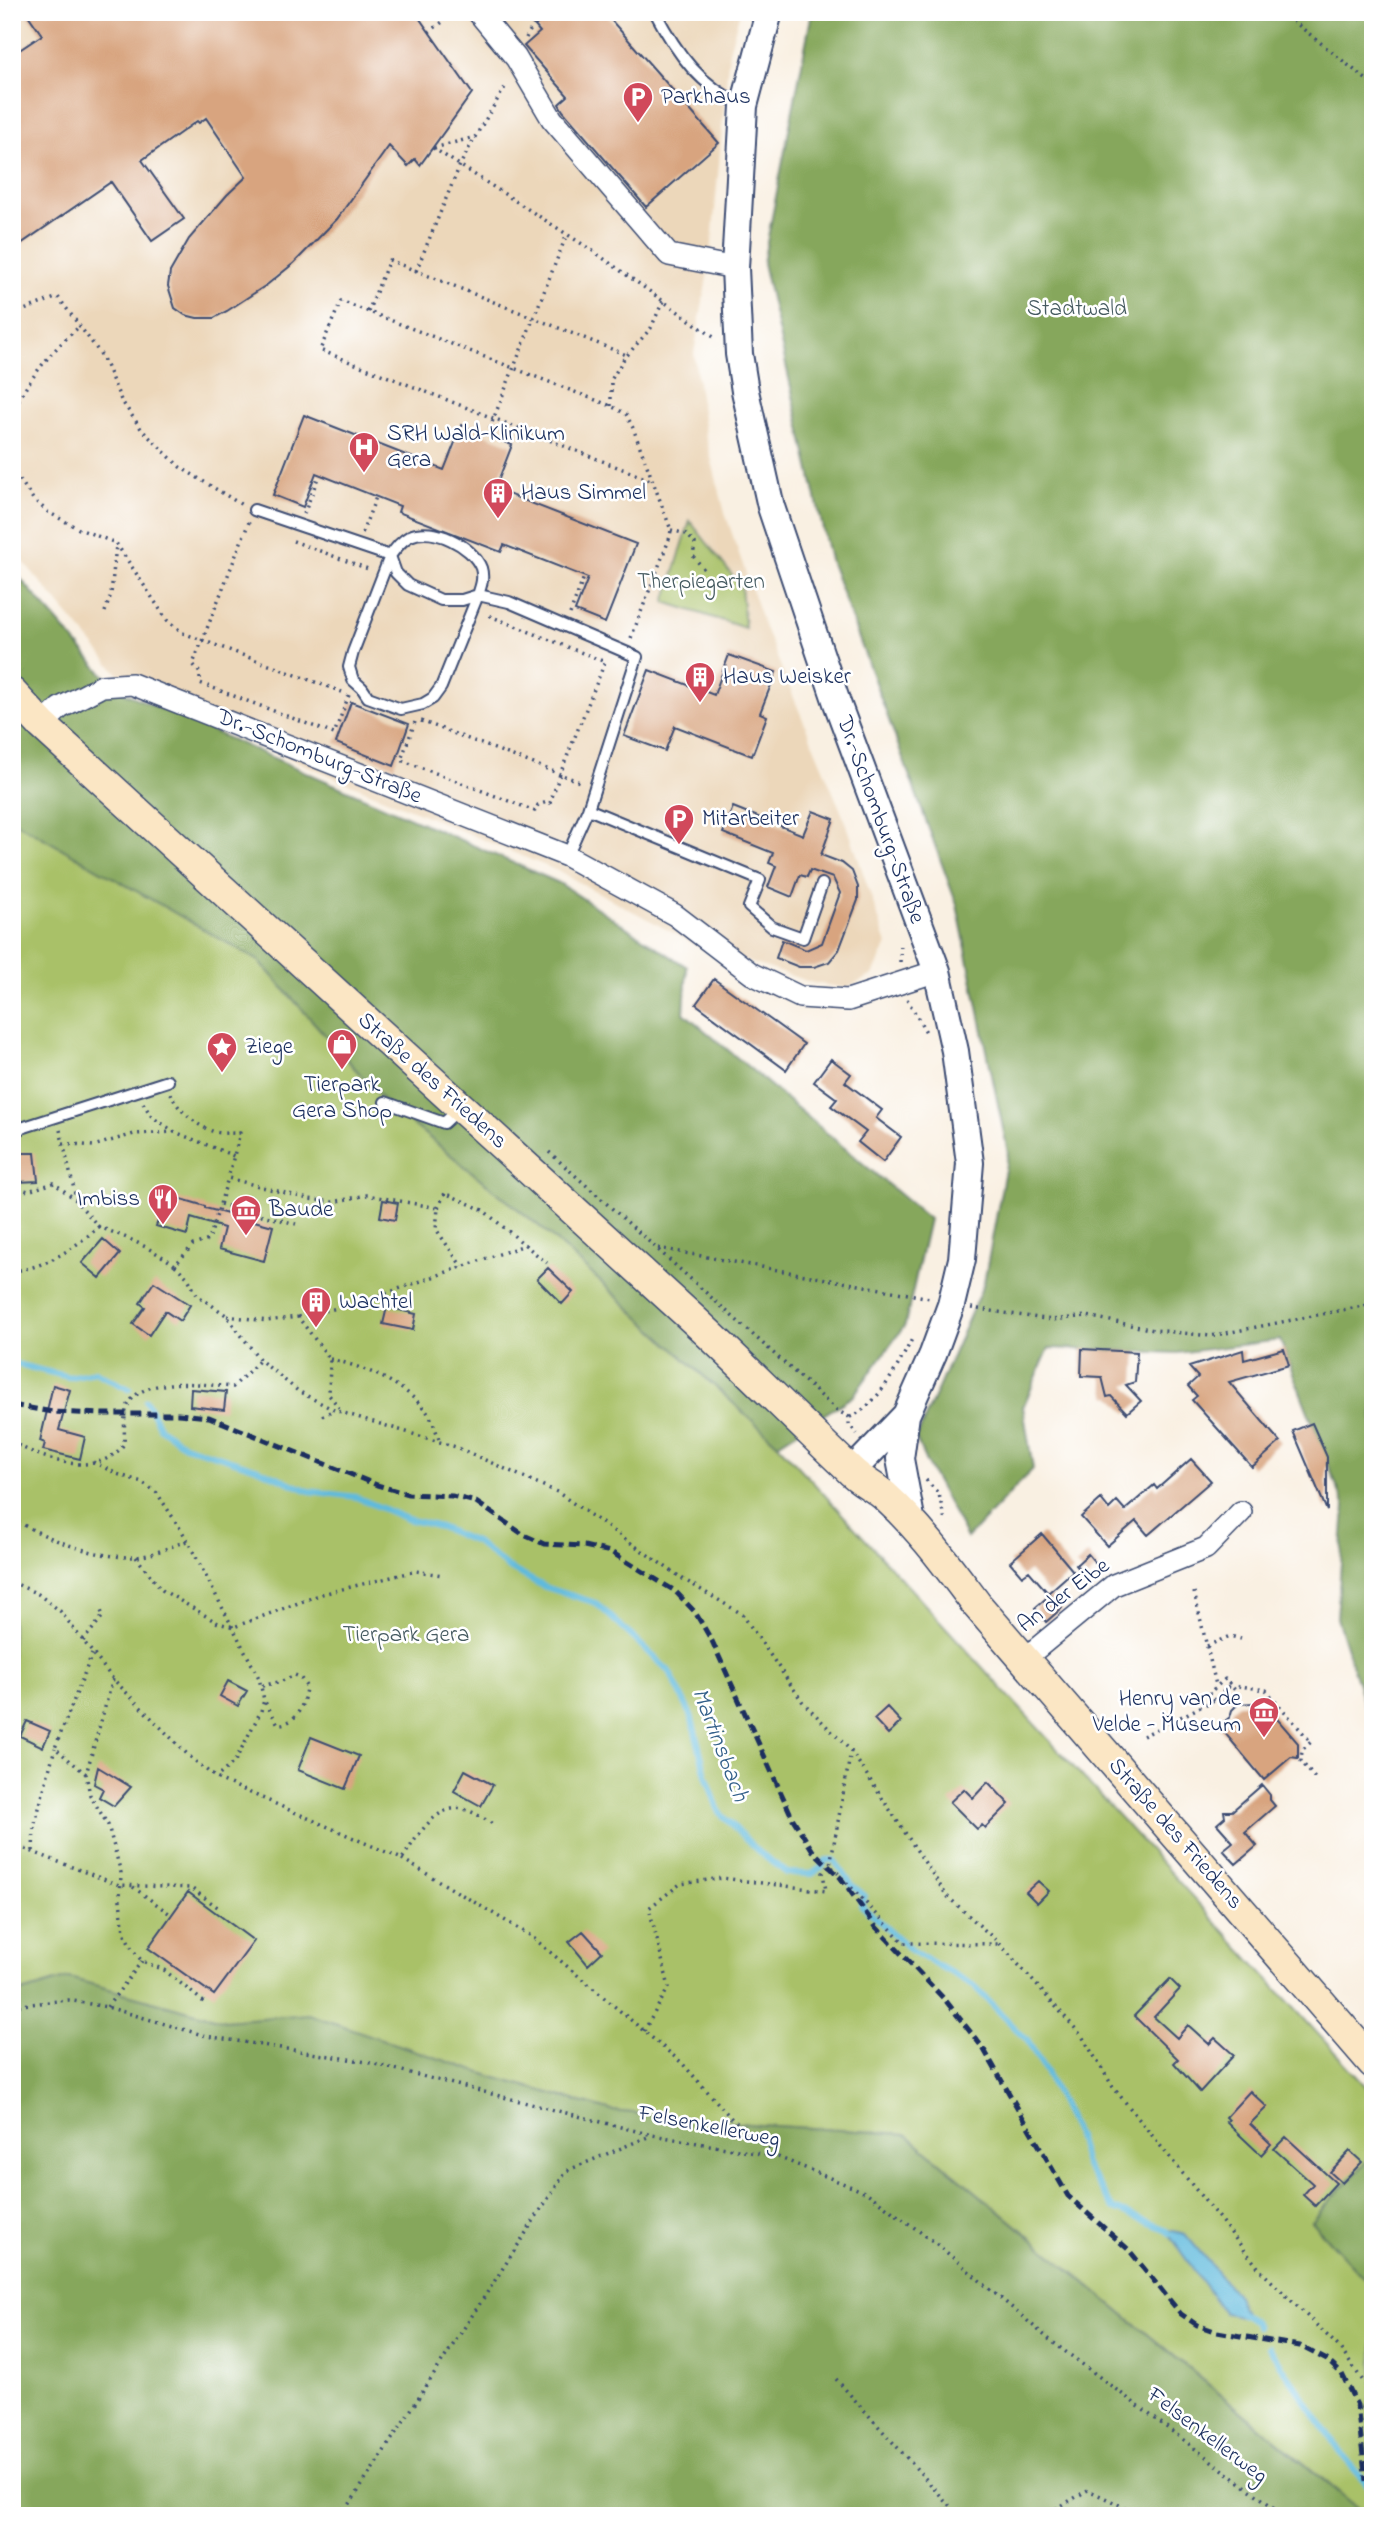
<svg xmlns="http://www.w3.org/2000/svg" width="1385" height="2528" font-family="'Indie Flower',sans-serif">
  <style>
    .built { fill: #ecd7ba }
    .green { fill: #a9c167; stroke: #627862; stroke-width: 2 }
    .forest { fill: #86a75c; stroke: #506b5d; stroke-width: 2 }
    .water { fill: #5fbadd; stroke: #3d749e; stroke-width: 2 }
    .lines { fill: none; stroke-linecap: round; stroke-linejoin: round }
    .stream { stroke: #5fbadd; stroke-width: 6 }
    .building { fill: #d8a47f }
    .service-casing { stroke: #3c4c72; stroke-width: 14 }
    .minor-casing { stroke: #3c4c72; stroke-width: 24 }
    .tertiary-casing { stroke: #3c4c72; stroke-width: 30 }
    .secondary-casing { stroke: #3c4c72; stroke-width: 33 }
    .path { stroke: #3c4c72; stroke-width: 3.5; stroke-dasharray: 2 5; stroke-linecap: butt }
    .service { stroke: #fff; stroke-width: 10 }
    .minor { stroke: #fff; stroke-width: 21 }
    .tertiary { stroke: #fff; stroke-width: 26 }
    .secondary { stroke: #fbe6c4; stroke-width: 30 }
    .rail { stroke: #1b2f5e; stroke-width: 5; stroke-dasharray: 10 5; stroke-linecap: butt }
    .labels { text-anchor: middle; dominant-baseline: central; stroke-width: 5; stroke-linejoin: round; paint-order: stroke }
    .poi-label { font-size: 23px; fill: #1b2f5e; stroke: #fff; text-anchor: start }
    .park-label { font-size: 23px; fill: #465b61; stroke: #fff }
    .street-label { font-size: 23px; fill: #1b2f5e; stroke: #fff }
    .water-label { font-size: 24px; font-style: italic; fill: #33608a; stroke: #fff }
  </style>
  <rect width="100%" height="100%" fill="#fff"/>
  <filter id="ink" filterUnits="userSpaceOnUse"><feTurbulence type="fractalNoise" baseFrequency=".0143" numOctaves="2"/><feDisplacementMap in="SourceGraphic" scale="14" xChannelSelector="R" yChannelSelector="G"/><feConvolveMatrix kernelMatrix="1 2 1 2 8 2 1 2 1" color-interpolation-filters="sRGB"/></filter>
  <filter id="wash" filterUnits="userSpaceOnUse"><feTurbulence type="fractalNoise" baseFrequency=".00686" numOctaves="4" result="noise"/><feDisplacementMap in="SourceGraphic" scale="28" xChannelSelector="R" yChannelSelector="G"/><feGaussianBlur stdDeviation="1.57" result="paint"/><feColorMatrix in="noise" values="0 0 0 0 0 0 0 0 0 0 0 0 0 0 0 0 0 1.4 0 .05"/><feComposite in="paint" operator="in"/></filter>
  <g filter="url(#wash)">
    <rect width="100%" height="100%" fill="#f9f0e2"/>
    <path class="built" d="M12,12h728l-11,39 -18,203 -17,99 11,81 20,79 39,113 84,202 39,116 -14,31 -26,13 -34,-5 -119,-39 -134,-72 -426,-179 -122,-145z"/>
    <path class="green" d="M690,521l51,66 4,41 -80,-26z
      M12,820l247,141 126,141 159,128 234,214 595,650v61l-62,66 62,67v215l-9,10 -458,-379 -147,-9 -147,-14 -119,-34 -187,-62 -81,6 -156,-43 -57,17z"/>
    <path class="forest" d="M812,12h561v1720l-36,-114 8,-111 -65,-167 -103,13 -128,-5 -26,59 10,62 -66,69 -41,-76 -10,-23 68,-156 24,-130 -51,-248 -127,-345 -67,-297z
      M12,569l104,120 443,194 128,84 -3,46 245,206 -24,106 -52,71 -75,48 -234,-214 -159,-128 -126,-141 -247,-141z
      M69,1978l156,43 83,-7 185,63 119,34 147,14 147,9 457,379 10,-10v13h-1361v-521z
      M1373,2155v133l-62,-67z"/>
    <path class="water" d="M1165,2229l20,5 52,62 9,21 -22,-4z"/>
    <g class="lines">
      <path class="stream" d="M12,1363l57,14 26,-5 34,17
        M146,1401l14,27 24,17 72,23 53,23 47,6 51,22 33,8 37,16 30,24 38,20 51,16 73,68 22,44 15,60 13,37 41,41 27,20 25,1 10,-7 4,-7h8l18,25 13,11 -4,9 51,46 61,34 54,55 19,32 32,67 7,26 29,44 51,20 5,5
        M1239,2312l15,10 3,4
        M1269,2347l74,109 30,35"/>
    </g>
    <g id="blocks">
      <path class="building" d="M26,12h389l57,81 -52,72 -5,-6 -7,7 -19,-20 -52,73 -43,44 -26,21 -41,27 -13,7h-17l-12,-3 -10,-7 -7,-22 2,-14 19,-33 38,-44 19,-18 -40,-59 -7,5 -2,-2 -55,39 42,59 -32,22 -41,-59 -99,68v-195l30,-20z
        M550,12h54l115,131 -73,64 -83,-96 -4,-7 9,-8 -44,-50 16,-14 -5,-6z
        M304,415l140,55 18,-45 50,20 -17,44 141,55 -31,79 -30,-12 13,-33 -84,-33 -3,7 -103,-40 2,-6 -84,-33 -13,34 -30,-12z
        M729,655l47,17 -16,41 7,3 -15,40 -77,-30 -10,25 -41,-15 25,-66 65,25z
        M351,702l58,22 -15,42 -58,-23z
        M733,807l70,28 10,-24 21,8 -13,36 21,8 10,8 6,16v13l-19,50 -10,12 -15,5h-15l-23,-9 6,-18 24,10 16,-7 18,-50 -7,-15 -23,-8 -3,7 -7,-2 -8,22 -24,-10 8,-21 -7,-3 4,-10 -50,-20z
        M714,979l90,65 -18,26 -90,-66z
        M831,1059l20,15 -6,8 37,28 -6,8 25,19 -18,25 -25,-20 8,-10 -35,-26 6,-7 -23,-17z
        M14,1153h21l3,28 -20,1 -4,-6z
        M168,1195l37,11v2l68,18 -9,35 -45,-12 5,-21 -33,-10 -4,17 -31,-9z
        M383,1200l15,3 -3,17 -15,-3z
        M103,1239l17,15 -20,24 -18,-15z
        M548,1268l25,24 -11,12 -25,-25z
        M154,1282l36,23 -10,16 -15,-10 -16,24 -16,-11 12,-17 -5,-4z
        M387,1307l29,7 -3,16 -30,-6z
        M1082,1349l55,3 -2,30 -9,3 15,16 -14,12 -16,-17 -4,1 -5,-20 -21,-1z
        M1284,1349l5,16 -60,17 51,60 -28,25 -60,-67 5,-4 -9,-10 10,-9 -9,-10 54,-17 1,10z
        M53,1385l17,5 -11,40 26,7 -5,22 -37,-9 2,-7 -5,-2z
        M191,1389l35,3 -2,18 -34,-4z
        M1312,1423l15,34v54l-34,-80z
        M1191,1459l20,22 -63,54 -12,-14 -29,25 -26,-29 20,-18 8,10 8,-8 8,9 29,-25 3,4z
        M1042,1534l31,37 -25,22 -19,-22 -7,5 -12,-14z
        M1088,1554l11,13 -12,11 -11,-13z
        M1050,1595l12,13 -16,14 -11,-14z
        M228,1681l19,10 -9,15 -18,-10z
        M1259,1698l39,45v15l-7,-1 -27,23 -45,-54 11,-9 2,-7 6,-6 16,-1z
        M887,1707l14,15 -13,12 -14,-15z
        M27,1721l23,10 -7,16 -23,-11z
        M311,1737l48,19 -14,33 -47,-19z
        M98,1767l33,20 -17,19 -15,-9 4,-8 -9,-5z
        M465,1770l28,15 -12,21 -27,-15z
        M988,1782l21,22 -24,24 -3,-3 -5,4 -27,-27 14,-13 9,9z
        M1262,1785l8,10v5l5,6 -30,26 12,14 -21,18 -13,-14 10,-8 -16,-18 8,-7 -1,-6h8z
        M1038,1881l11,10 -12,12 -11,-11z
        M188,1892l66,49 -40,54 -66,-47z
        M583,1931l19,21 -14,13 -19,-23z
        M1170,1979l10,10 -26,28 23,21 11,-13 21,19 6,-6 19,17 -34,37 -26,-29 4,-4 -44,-43z
        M1250,2091l17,16 -17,17 21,20 -10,11 -35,-33 3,-2 -3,-3z
        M1286,2137l50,46 -21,23 -12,-11 10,-11 -39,-35z
        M1350,2151l12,11 -20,21 -12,-11z"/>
    </g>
  </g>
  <g filter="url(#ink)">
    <use href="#blocks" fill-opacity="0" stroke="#3c4c72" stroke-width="2"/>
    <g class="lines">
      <g class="service-casing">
        <path id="service" d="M655,12c22,42 45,74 89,94
          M254,510l136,46c6,-8 11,-15 20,-20 23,-10 62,9 71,32 3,10 0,18 -3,27l31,7 128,55 -49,152 -21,47
          M390,556l6,17 12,12 33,15h21l16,-5 -37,92 -8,11 -10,6 -22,5 -33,-12 -6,-9 -9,-8 -4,-13 4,-15z
          M588,809l172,71 -11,27 23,20 31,11 19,-54
          M385,1102l59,21 15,-14
          M12,1131l156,-50"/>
      </g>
      <g class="minor-casing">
        <path id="minor" d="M478,12l38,46 36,61 117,136 66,13
          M42,725l18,-17 42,-22 30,-2 435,172 108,59 77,59 48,23 48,3 89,-29
          M1024,1659l90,-74 92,-37 35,-36"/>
      </g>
      <g class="tertiary-casing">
        <path id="tertiary" d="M769,12l-25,94 -9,162 4,86 6,37 26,116 66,196 100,268 18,80 15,112 -8,96 -11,46 -18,49 -27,61 -55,57
          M906,1415l-6,44 12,64"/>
      </g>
      <g class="secondary-casing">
        <path id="secondary" d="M12,693l30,32 652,595c53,49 103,100 155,149 11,12 27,18 38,29 35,32 62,70 90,107l396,458"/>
      </g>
      <path class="path" d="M1282,12l91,73
        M429,32l19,-14
        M526,38l14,-26
        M433,148l160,103 122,87
        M434,148l41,-11 32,-53
        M416,271l44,-106 15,-28
        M19,312l39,-15 44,59 19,44 21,30 38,37 62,38
        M368,312l21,-52 240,96
        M611,406v-26l12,-20 28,-32 12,-27
        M12,413c16,-34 40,-63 68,-87
        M487,435l80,-201
        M12,468l21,31 15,13 31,17 37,14 51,77 16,13 159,59
        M304,514l15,-39
        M249,522l-56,142 7,9v10l134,51 15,-39
        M671,530l15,4 9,9 -2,13 13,16
        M362,533l14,-36
        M293,541l78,29
        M105,612l6,-18 5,-49
        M570,614l14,-37
        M631,638l39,-101 1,-7 -38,-102 -7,-14 -15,-8 -270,-105 -21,49 333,131
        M12,660l10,10
        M421,721l139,53 45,-112 -120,-48
        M415,722l-14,38 134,51 3,-6 9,-3 3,1 10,-29 22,9
        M900,962l1,-20
        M907,999l19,33
        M171,1093c5,16 26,33 41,38 8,3 20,2 28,2l-12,45
        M143,1103l9,14 23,15
        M60,1130l17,72 22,25
        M63,1143l30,3 41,-12 41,-2 59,24
        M549,1152l289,259 11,6v7l8,10
        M12,1186l16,5 26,-8 22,17
        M220,1204l76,20
        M438,1208l7,-15 38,17 42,35
        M658,1248l272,50
        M175,1265l13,13 9,17 29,20 34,45 38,31 36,19 122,37 101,45 126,87 59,35 60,87 49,50 96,145 53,48 82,92 31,51 113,140 36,45 77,75 34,48
        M12,1271c35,-3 61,-23 87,-44 28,10 52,21 76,38l18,-20 16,-5 19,-62 80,21 25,3 34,-7 71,13 -2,21 26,38
        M971,1308l81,12 35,-4 67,14 57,6 162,-32
        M227,1316l40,5 31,-4 32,42 -1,36 13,16
        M298,1317l57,-13 170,-59 22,18
        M330,1359c35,8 74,24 97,53 6,8 10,21 13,31
        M322,1416l12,-6
        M850,1417c28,-11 50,-54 63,-80
        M12,1442c32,18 86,38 112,2 1,-11 -1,-29 4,-39 16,-31 77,-20 105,-18l27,-27
        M93,1462l24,12 25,8 15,11 28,43 74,142 5,22 -3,11 -26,50 -19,17
        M926,1480l13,14 6,28
        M12,1519c37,20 81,39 123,38 17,-1 36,-11 52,-16
        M136,1557l26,33 56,33 16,4 88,-33 94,-23 27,4
        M12,1582l26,12 22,17 53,68 75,76 28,23 186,81c14,-20 32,-55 61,-50 10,2 21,10 30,15
        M1194,1592l22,93
        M83,1641l20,-25 -3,-8
        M1207,1646l23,-10 11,3
        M113,1679l-27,95 4,21 18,30 13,48 -1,28 4,31 8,17 10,12 22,9 41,33
        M262,1686l20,-5 13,-6 5,2 6,9c-1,16 -9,39 -28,38l-13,-22
        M1223,1692l10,12
        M1214,1700l-5,-7 16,-14 10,11 5,-4 26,4 45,52 -9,8 -1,11 16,20
        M1143,1736l71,-36 17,-15
        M851,1751l-21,114 74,78 96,1
        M86,1774l-31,-26 37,-94
        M12,1844l107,41 72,3 28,20
        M33,1851l1,-24 21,-79
        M402,1859l129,77 151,127 50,56 45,37
        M133,1887l37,27
        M12,2006l56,-6 39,7 99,29 161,26 285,73 126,22 89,36 71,52 112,95 235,176
        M107,2007l35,-46
        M644,2031l25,-44 -20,-79 31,-24 42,-6 104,13 -3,-18 7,-8
        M836,2379l123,137
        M1354,2405l19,5
        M342,2516l224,-345 84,-35
        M1044,2516l44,-26 55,26"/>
      <use href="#service" class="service"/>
      <use href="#minor" class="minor"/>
      <use href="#tertiary" class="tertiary"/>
      <use href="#secondary" class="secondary"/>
      <path class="rail" d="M12,1405l41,7 50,2h75l31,3 168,68 31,9 44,2 24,6 48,33 20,9 40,2 27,6 64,39 20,21 17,29 81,178 20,32 27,26 36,50 70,74 37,47 85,148 61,54 52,64 16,11 20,7 83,14 27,14 15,14 15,31 9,76"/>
    </g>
  </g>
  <defs>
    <g id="parking-pin" transform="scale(1.575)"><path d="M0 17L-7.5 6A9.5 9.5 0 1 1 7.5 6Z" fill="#d1495b" stroke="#fff"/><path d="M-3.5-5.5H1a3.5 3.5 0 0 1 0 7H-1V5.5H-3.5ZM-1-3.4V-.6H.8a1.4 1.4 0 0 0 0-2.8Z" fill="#fff"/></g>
    <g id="hospital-pin" transform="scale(1.575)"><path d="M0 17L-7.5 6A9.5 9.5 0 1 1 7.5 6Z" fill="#d1495b" stroke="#fff"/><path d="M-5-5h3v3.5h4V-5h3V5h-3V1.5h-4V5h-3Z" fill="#fff"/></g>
    <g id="building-pin" transform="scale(1.575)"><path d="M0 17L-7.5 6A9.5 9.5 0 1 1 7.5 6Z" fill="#d1495b" stroke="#fff"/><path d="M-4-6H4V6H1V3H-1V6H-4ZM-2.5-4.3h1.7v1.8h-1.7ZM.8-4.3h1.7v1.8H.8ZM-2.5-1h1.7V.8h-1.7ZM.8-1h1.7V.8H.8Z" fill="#fff"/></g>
    <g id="shop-pin" transform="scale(1.575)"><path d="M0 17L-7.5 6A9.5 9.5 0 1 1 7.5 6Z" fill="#d1495b" stroke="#fff"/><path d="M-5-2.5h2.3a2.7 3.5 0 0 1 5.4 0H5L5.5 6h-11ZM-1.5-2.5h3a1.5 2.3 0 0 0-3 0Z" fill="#fff"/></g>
    <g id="sight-pin" transform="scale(1.575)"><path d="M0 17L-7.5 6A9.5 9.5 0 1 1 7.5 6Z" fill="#d1495b" stroke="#fff"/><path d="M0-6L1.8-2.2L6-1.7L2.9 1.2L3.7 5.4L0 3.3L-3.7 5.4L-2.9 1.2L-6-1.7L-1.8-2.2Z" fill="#fff"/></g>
    <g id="restaurant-pin" transform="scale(1.575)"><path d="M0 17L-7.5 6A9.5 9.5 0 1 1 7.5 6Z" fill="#d1495b" stroke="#fff"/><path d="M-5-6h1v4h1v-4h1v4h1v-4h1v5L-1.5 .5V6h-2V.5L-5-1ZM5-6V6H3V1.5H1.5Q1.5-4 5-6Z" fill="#fff"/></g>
    <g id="museum-pin" transform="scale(1.575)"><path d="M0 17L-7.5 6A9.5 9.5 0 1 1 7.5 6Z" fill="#d1495b" stroke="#fff"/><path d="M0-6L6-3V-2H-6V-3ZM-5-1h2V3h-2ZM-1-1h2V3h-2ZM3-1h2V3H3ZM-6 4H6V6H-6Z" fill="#fff"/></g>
  </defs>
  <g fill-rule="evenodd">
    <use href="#parking-pin" x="638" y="97"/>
    <use href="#hospital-pin" x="364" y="447"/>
    <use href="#building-pin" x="498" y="493"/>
    <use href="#building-pin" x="700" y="677"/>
    <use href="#parking-pin" x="679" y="819"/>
    <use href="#shop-pin" x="342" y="1044"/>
    <use href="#sight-pin" x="222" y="1047"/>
    <use href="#restaurant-pin" x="163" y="1199"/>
    <use href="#museum-pin" x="246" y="1210"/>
    <use href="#building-pin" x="316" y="1302"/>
    <use href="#museum-pin" x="1264" y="1712"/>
  </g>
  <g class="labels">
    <g class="poi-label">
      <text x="661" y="97">Parkhaus</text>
      <text x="387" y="434">SRH Wald-Klinikum<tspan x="387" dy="26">Gera</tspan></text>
      <text x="521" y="493">Haus Simmel</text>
      <text x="723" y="677">Haus Weisker</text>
      <text x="702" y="819">Mitarbeiter</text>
      <text x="245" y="1047">Ziege</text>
      <text x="342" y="1085" text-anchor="middle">Tierpark<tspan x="342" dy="26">Gera Shop</tspan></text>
      <text x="140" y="1199" text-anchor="end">Imbiss</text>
      <text x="269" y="1210">Baude</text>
      <text x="339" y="1302">Wachtel</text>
      <text x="1241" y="1699" text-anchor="end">Henry van de<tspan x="1241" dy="26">Velde - Museum</tspan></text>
    </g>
    <g class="park-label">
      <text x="1077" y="309">Stadtwald</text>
      <text x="701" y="582">Therpiegarten</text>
      <text x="406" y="1635">Tierpark Gera</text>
    </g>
    <g class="street-label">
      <text transform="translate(319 757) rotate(22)">Dr.-Schomburg-Straße</text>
      <text transform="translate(880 820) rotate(70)">Dr.-Schomburg-Straße</text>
      <text transform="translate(432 1081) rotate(42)">Straße des Friedens</text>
      <text transform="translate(1064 1596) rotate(-37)">An der Eibe</text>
      <text transform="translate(1175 1834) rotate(49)">Straße des Friedens</text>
      <text transform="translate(709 2127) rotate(11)">Felsenkellerweg</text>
      <text transform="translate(1207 2436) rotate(37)">Felsenkellerweg</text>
    </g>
    <g class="water-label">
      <text transform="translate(719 1745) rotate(69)">Martinsbach</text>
    </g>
  </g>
  <rect width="1385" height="2528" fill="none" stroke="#fff" stroke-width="42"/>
</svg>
